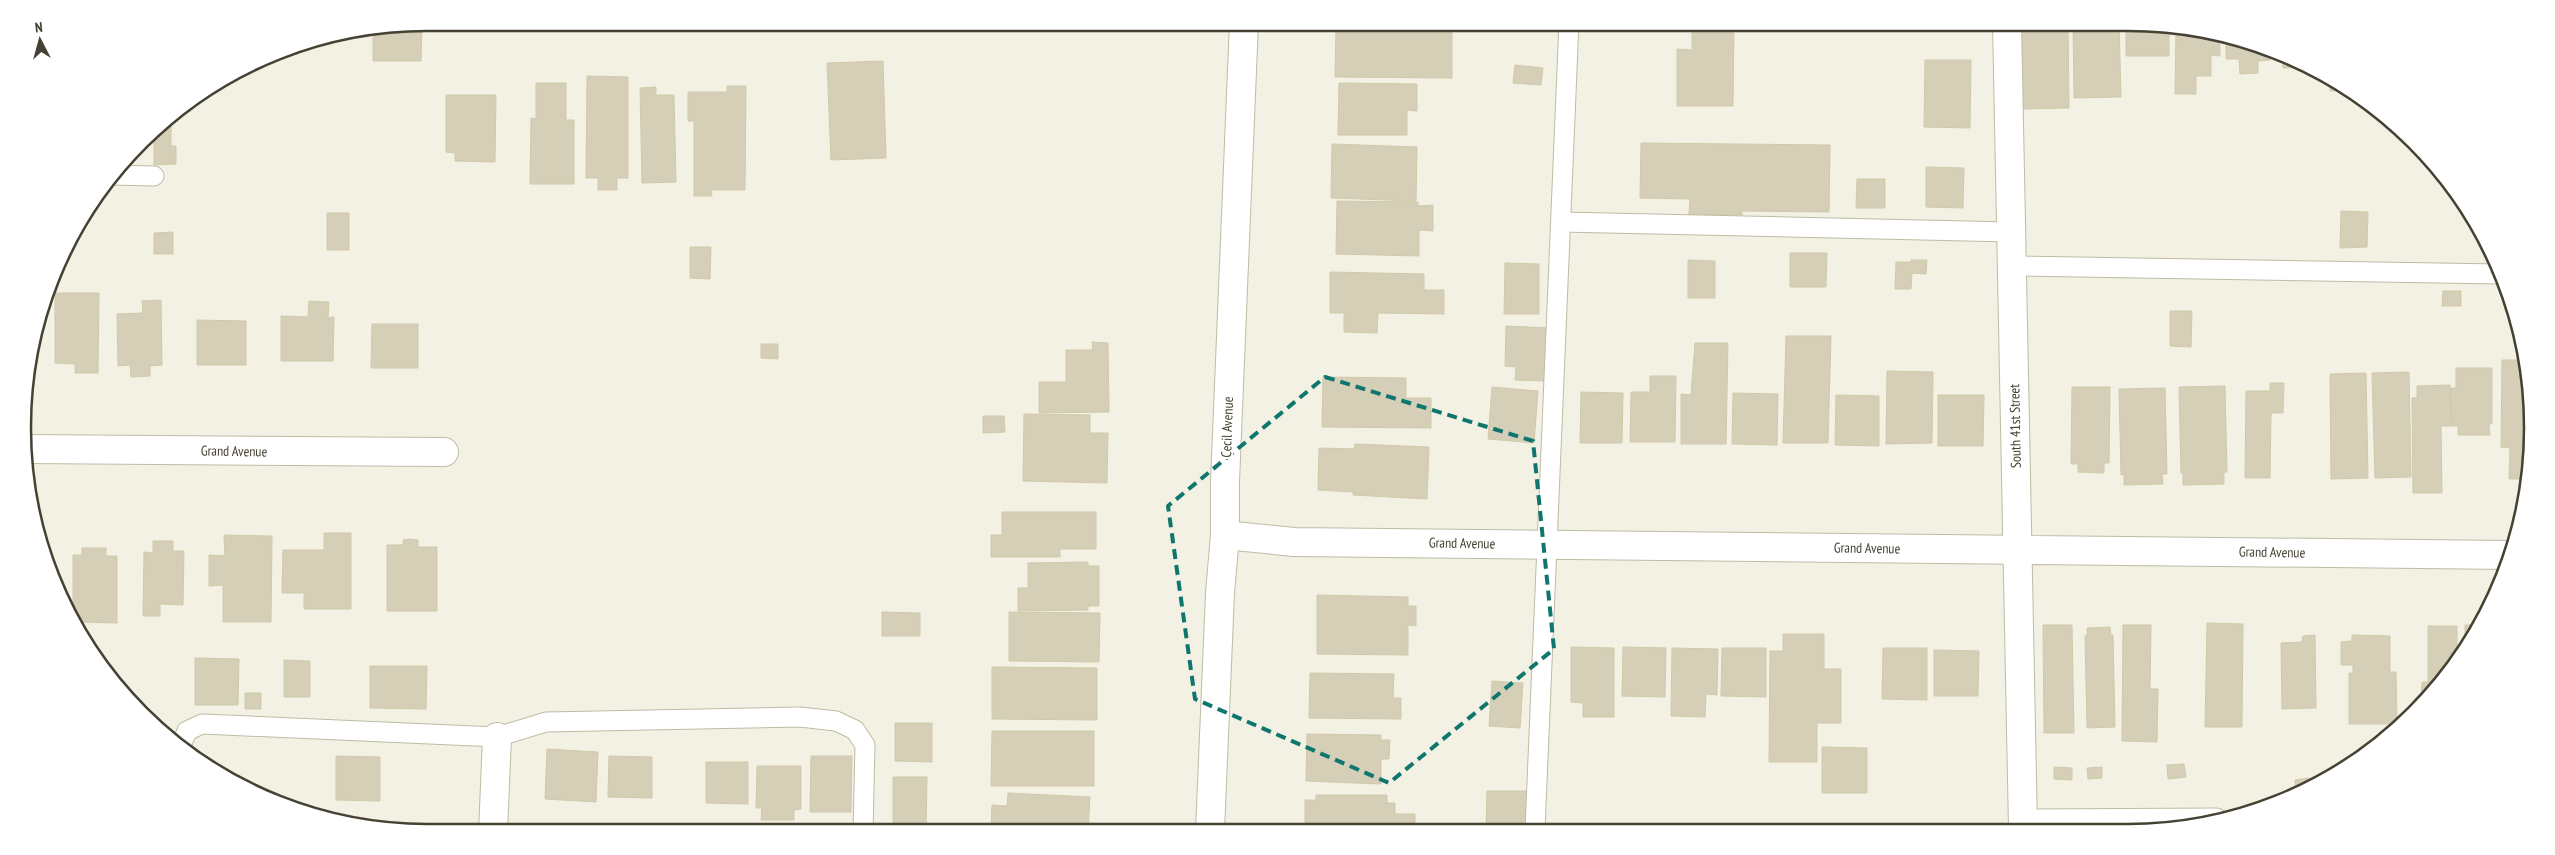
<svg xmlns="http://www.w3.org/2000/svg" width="2555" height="855" font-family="'PT Sans Narrow',sans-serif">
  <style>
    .building { fill: #d5cfb7; stroke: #d0c9aa }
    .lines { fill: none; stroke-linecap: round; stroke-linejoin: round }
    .service-casing { stroke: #bfbba5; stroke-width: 21 }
    .minor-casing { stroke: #bfbba5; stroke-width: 30 }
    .service { stroke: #fff; stroke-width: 19 }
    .minor { stroke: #fff; stroke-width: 28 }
    .marked { fill: none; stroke: #0f766e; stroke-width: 4; stroke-dasharray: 10 6; stroke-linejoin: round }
    .labels { text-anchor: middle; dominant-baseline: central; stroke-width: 4; stroke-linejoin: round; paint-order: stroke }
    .street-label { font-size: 14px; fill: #454133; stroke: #fff }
    .rim { fill: none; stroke: #454133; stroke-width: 2.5 }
  </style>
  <rect width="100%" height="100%" fill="#f3f1e3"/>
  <path class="building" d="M1447,22h108v6z
    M1692,22h42l-1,84h-56v-57l15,1z
    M2021,22h47l1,86 -46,1z
    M2073,22h46l2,75 -47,1z
    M2126,22l43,6v28h-43z
    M422,23l-1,38h-48v-33z
    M1336,26l89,2v4h27v46l-117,-1z
    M2176,29l44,6v21l-9,-1v21h-15v18h-21z
    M2226,35l44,16v9l-12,1v12l-18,1 -1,-15h-13z
    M2282,55l24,9 6,3 -29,1z
    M1925,60h46l-1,68 -46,-1z
    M883,61l3,97 -55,2 -4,-97z
    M1515,65l28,3 -2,17 -28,-2z
    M587,76l41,1v101h-11v12h-19v-12h-12z
    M2330,79l20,12h-20z
    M536,83h30v37h8v64h-44l1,-66 5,1z
    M1339,83l78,1v27l-10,-1v25h-69z
    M727,86h19l-1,104h-34l1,6h-18v-75h-6v-29h39z
    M656,87v8h18l2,87 -34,1 -2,-95z
    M446,95h50l-1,67 -40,-1v-8l-9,-1z
    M157,126h14v20h5v18l-22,1v-35z
    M1641,143l189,2 -1,67 -87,-1v4l-53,-1 1,-15 -50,-1z
    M1332,144l85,3 -1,54 -85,-3z
    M1926,167l38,1 -1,40 -37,-1z
    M1857,179h28v29h-29z
    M1337,201l81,1v4l15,-1v26l-14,-1v26l-83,-2z
    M2341,211l27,1 -1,35 -27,1z
    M327,213h22v37h-22z
    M173,232v22h-19v-21z
    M690,247h21l-1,32 -20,-1z
    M1790,253h37l-1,34h-36z
    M1688,260l27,1v37h-27z
    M1911,260h16l-1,14 -14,-1 -1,16h-16l1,-27h15z
    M1505,263l34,1v50h-35z
    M1330,272l94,2v16h20v24l-66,-1 -1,20 -33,-1v-19h-14z
    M2443,291h18v15h-19z
    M55,293h44l-1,80h-23v-9l-20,-1z
    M161,300l1,65 -12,1v10l-19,1 -1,-12 -12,1 -1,-52 26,-1 -1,-12z
    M309,301l20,1 -1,16 6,-1 -1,44h-52v-45l27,1z
    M2170,311h22l-1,36 -21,-1z
    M197,320l49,1v44h-49z
    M372,324h46v44h-47z
    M1506,326l43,2 -2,53 -32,-1 1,-13 -11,-1z
    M1786,336h45l-3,107h-45z
    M1092,342l16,1 1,69 -70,1v-31h27v-32h27z
    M1695,343h33l-2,101h-45v-50l10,1z
    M761,344h17v15l-17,-1z
    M2502,360h24l3,14 3,80 -5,25h-18l1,-31 -9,-1z
    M2456,368h36v56h-3l1,11h-32v-9h-6l-2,-38h6z
    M1887,371l46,1 -1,71 -46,1z
    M2409,372l2,105 -36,1 -3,-105z
    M2366,373l2,105 -37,1 -1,-105z
    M1650,376h26l-1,66h-45l1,-50h19z
    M1323,377l83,1v20h25v30l-109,-1z
    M2270,383h14l-1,30h-12l-1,65h-25l1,-87h24z
    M2450,385l2,41h-11l1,67h-29l-1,-95h5v-12z
    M2225,386l2,86h-3v12l-41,1v-12h-2l-2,-86z
    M1492,387l46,4 -4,52 -46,-4z
    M2072,387h38l-1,76h-5v10l-26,-1v-8h-7z
    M2165,388l2,86h-5l1,10 -39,1v-11l-3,1 -2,-86z
    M1581,392l42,1 -1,50h-42z
    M1733,393l45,1 -1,51 -45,-1z
    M1836,395l43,1v50l-44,-1z
    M1938,395h46l-1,51h-45z
    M1024,414l66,1v18h18l-1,50 -84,-2z
    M983,416h21l1,16 -22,1z
    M1355,444l74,3 -2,52 -74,-4v-3l-35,-2 1,-42 35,1z
    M1002,512h94v37h-36v8h-69v-22h11z
    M324,533h27v76h-47v-16h-22l1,-43h41z
    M224,535l48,1 -1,86h-48v-37l-14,1v-31l16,1z
    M410,539l8,1v7h19v64h-50v-66h16v-5z
    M153,541h20v10h11l-1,54 -23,-1v12h-17l1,-64 9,1z
    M82,548h24v8h11v67l-40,-1 -4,-9v-58h9z
    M1088,562v4h11v40h-11v4l-70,1v-23h10v-25z
    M1317,595l91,2v9h8v20l-8,-1v30l-91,-1z
    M882,612l38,1v23h-38z
    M1009,612l91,1 -1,49 -90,-1z
    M2207,623l36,1 -1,103h-37z
    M2043,625h29l2,108h-30z
    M2123,625h28l-1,64h8l-1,53 -35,-1z
    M2465,625h15l-15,21z
    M2428,626h29v30l-36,43 1,-17h6z
    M2110,627l1,8h2l2,92 -28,1 -2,-92 2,-1v-7z
    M1783,634h41v35h17v54h-24v39h-48l1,-111h13z
    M2315,635l1,73 -34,1 -1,-66 21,-1 1,-6z
    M2352,635l38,1v36h6l1,52h-48v-51h4v-8h-12v-23l11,-1z
    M1571,647l43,1v69h-31v-14l-12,-1z
    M1623,647l43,1 -1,49 -43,-1z
    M1672,648l46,1 -1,46 -11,-1 -1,23 -34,-1z
    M1722,648h44v49l-45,-1z
    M1883,648h44v52l-45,-1z
    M1934,650l45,1 -1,45h-44z
    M195,658l44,1 -1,46h-43z
    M284,660l26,1v36h-26z
    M370,666h57l-1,43 -56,-1z
    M992,667l105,1v52l-105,-1z
    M1310,673l84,1 -1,24h8v21l-92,-1z
    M1492,681l31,2 -3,45 -31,-2z
    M245,693h16v16h-16z
    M895,723h37v39l-37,-1z
    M992,731h102v55h-103z
    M1307,734l74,1v5h9l-1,19h-8v25l-75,-3z
    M1822,747l45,1v45h-45z
    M547,749l51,3 -2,50 -51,-3z
    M336,756l44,1v44l-44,-1z
    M609,756l43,1v41l-44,-1z
    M811,756h41l-1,56h-41z
    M706,762h42v42l-42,-1z
    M2184,764l2,13 -18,2 -1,-14z
    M757,766h44v43l-7,1v10h-33l1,-12h-6z
    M2054,767l18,1v12l-18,-1z
    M2102,767v11l-14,1 -1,-11z
    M893,777h34l-1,55h-33z
    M2309,778l1,10 -14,6 -1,-14z
    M1487,791h41v39l-42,-1z
    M1008,793l82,4 -2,34h-97l1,-26 15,1z
    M1316,795h71v8h8v11h20v17h-110v-31h11z"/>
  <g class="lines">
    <g class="service-casing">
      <path id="service" d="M111,175l43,1
        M1561,222l450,10
        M2012,266l488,8
        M181,746l6,-15 15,-7 295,13 49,-15 254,-5 36,4 19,9 10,15 -2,87
        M2022,819l195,-1
        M1535,830l34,-808"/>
    </g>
    <g class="minor-casing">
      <path id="minor" d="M2007,22l16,807
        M24,449l420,3
        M1225,535l69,7 1215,13
        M1210,831l10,-238 5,-58v-53l19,-460
        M493,832l4,-95"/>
    </g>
    <use href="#service" class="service"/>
    <use href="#minor" class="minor"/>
  </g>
  <path class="marked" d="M1325,377l208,64 21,208 -165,134 -194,-84 -27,-193z"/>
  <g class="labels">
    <g class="street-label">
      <text transform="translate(2015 426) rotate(-91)">South 41st Street</text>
      <text transform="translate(1227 427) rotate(-88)">Cecil Avenue</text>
      <text transform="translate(234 451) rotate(1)">Grand Avenue</text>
      <text transform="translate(1462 543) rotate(1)">Grand Avenue</text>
      <text transform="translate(1867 548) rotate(1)">Grand Avenue</text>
      <text transform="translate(2272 552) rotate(1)">Grand Avenue</text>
    </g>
  </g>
  <path d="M0 0H2555V855H0ZM427 31H2128A396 396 0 0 1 2524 427V428A396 396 0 0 1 2128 824H427A396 396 0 0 1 31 428V427A396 396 0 0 1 427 31Z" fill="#fff" fill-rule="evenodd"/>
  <path class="rim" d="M427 31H2128A396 396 0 0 1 2524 427V428A396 396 0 0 1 2128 824H427A396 396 0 0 1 31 428V427A396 396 0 0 1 427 31Z"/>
  <g transform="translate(40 40) rotate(354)" stroke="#ffffff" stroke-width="4" paint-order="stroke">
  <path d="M0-4L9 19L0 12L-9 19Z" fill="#454133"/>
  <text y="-8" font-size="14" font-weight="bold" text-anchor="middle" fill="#454133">N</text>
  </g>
</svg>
